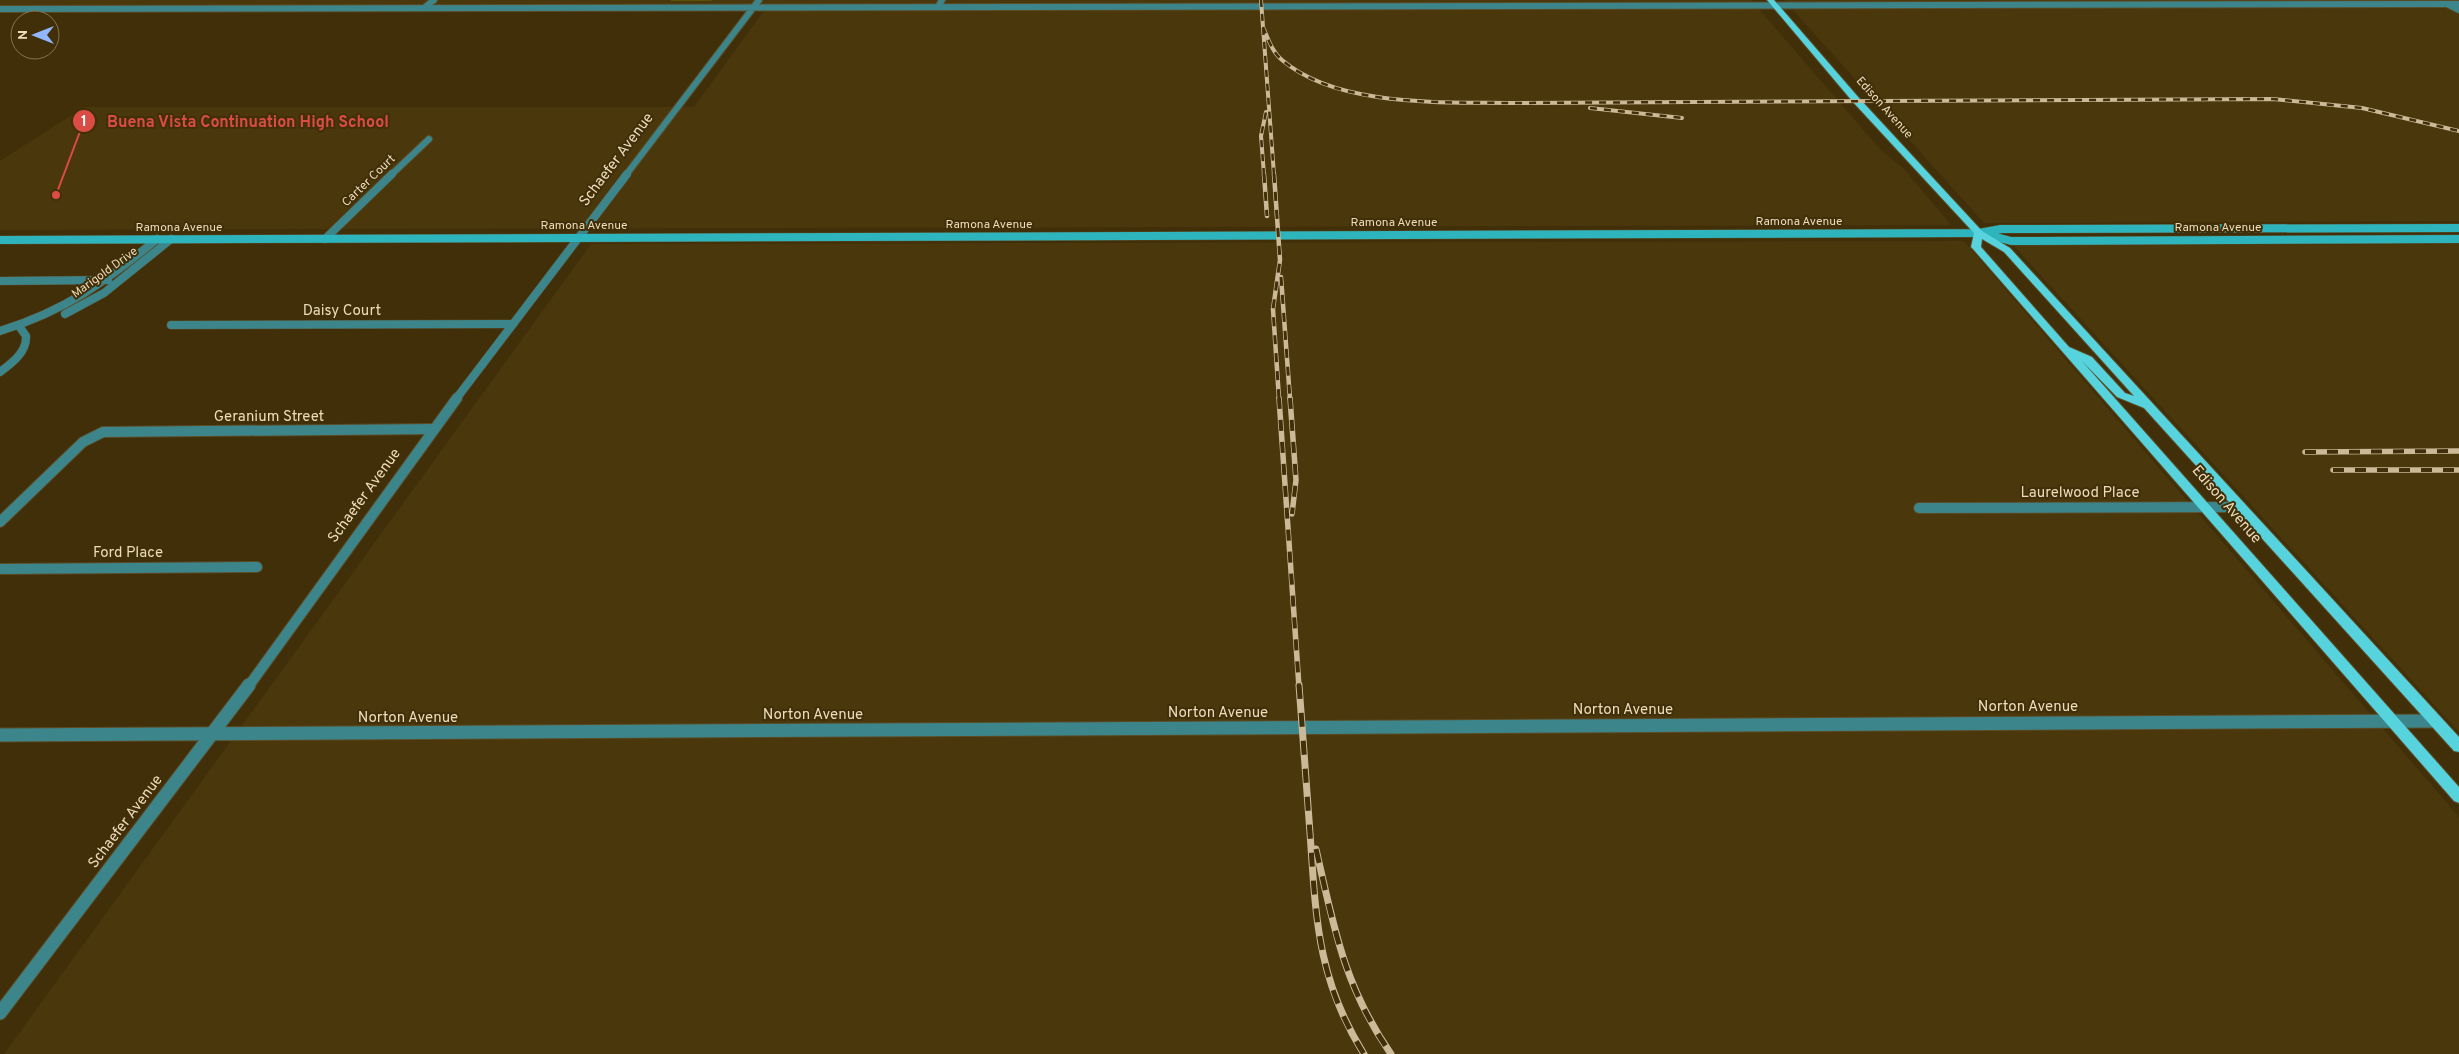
<svg xmlns="http://www.w3.org/2000/svg" width="2459" height="1054" font-family="Overpass,sans-serif">
  <style>
    .built { fill: #4b370c }
    .lines { fill: none; stroke-linecap: round; stroke-linejoin: round }
    .minor-far3-casing { stroke: #5c4b25; stroke-width: 8 }
    .minor-far2-casing { stroke: #5c4b25; stroke-width: 9 }
    .minor-far1-casing { stroke: #5c4b25; stroke-width: 12 }
    .minor-casing { stroke: #5c4b25; stroke-width: 15 }
    .tertiary-far3-casing { stroke: #5c4b25; stroke-width: 8 }
    .tertiary-far2-casing { stroke: #5c4b25; stroke-width: 9 }
    .tertiary-far1-casing { stroke: #5c4b25; stroke-width: 12 }
    .tertiary-casing { stroke: #5c4b25; stroke-width: 15 }
    .secondary-casing { stroke: #5c4b25; stroke-width: 9 }
    .primary-casing { stroke: #5c4b25; stroke-width: 2 }
    .minor-far3 { stroke: #3c858b; stroke-width: 6 }
    .minor-far2 { stroke: #3c858b; stroke-width: 8 }
    .minor-far1 { stroke: #3c858b; stroke-width: 10 }
    .minor { stroke: #3c858b; stroke-width: 13 }
    .tertiary-far3 { stroke: #3c858b; stroke-width: 6 }
    .tertiary-far2 { stroke: #3c858b; stroke-width: 8 }
    .tertiary-far1 { stroke: #3c858b; stroke-width: 10 }
    .tertiary { stroke: #3c858b; stroke-width: 13 }
    .secondary { stroke: #2eb4bd; stroke-width: 8 }
    .primary { fill: #56d3dd; fill-rule: evenodd }
    .rail-far3-casing { stroke: #cbb997; stroke-width: 4 }
    .rail-far2-casing { stroke: #cbb997; stroke-width: 4.5 }
    .rail-far1-casing { stroke: #cbb997; stroke-width: 5.5 }
    .rail-casing { stroke: #cbb997; stroke-width: 7 }
    .rail-far3 { stroke: #402f09; stroke-width: 2.5; stroke-dasharray: 7; stroke-linecap: butt }
    .rail-far2 { stroke: #402f09; stroke-width: 3; stroke-dasharray: 9; stroke-linecap: butt }
    .rail-far1 { stroke: #402f09; stroke-width: 4; stroke-dasharray: 11; stroke-linecap: butt }
    .rail { stroke: #402f09; stroke-width: 5; stroke-dasharray: 14; stroke-linecap: butt }
    .wall { fill: #5a520b }
    .labels { text-anchor: middle; dominant-baseline: central; stroke-width: 4; stroke-linejoin: round; paint-order: stroke }
    .far-street-label { font-size: 12px; fill: #eddbba; stroke: #402f09 }
    .street-label { font-size: 15px; fill: #eddbba; stroke: #402f09 }
    .leader { fill: none; stroke: #db4c45; stroke-width: 2 }
    .callout-dot { fill: #db4c45; stroke: #402f09; stroke-width: 2 }
    .mark-label { font-size: 15px; text-anchor: middle; font-weight: bold; fill: #fff }
    .callout-label { font-size: 16px; text-anchor: middle; font-weight: bold; fill: #db4c45; stroke: #402f09; stroke-width: 4; stroke-linejoin: round; paint-order: stroke }
  </style>
  <rect width="100%" height="100%" fill="#402f09"/>
  <path class="built" d="M0,0h1751l129,149 24,20 47,56 -1951,5v-69l84,-54h610l75,-103 -769,3z
    M1784,0h675v221l-475,2z
    M1964,241l495,576v237h-2455l587,-810z
    M2459,244v488l-446,-487z"/>
  <g class="lines">
    <g class="minor-far3-casing">
      <path id="minor-far3" d="M2447,4l12,6
        M938,7l4,-7
        M424,8l10,-8
        M391,175l38,-36"/>
    </g>
    <g class="minor-far2-casing">
      <path id="minor-far2" d="M325,239l67,-65
        M0,281l108,-1
        M65,314l39,-21 67,-54
        M171,325l342,-1
        M0,331c65,-20 105,-49 157,-92
        M0,372c12,-9 27,-20 26,-36l-7,-10"/>
    </g>
    <g class="minor-far1-casing">
      <path id="minor-far1" d="M1919,508l322,-1
        M0,522l83,-80 20,-10 331,-3
        M0,569l257,-2"/>
    </g>
    <g class="minor-casing">
      <path id="minor" d="M0,735l2435,-14"/>
    </g>
    <g class="tertiary-far3-casing">
      <path id="tertiary-far3" d="M0,9l2459,-5
        M626,175l133,-175"/>
    </g>
    <g class="tertiary-far2-casing">
      <path id="tertiary-far2" d="M456,399l171,-225"/>
    </g>
    <g class="tertiary-far1-casing">
      <path id="tertiary-far1" d="M248,687l209,-289"/>
    </g>
    <g class="tertiary-casing">
      <path id="tertiary" d="M0,1013l249,-328"/>
    </g>
    <g class="secondary-casing">
      <path id="secondary" d="M1985,234l26,7 448,-2
        M0,240l1979,-7 22,-4 458,-1"/>
    </g>
    <g class="primary-casing">
      <path id="primary" d="M1767,0h7l85,98 123,133 28,17 449,489v15l-5,-1 -310,-343 -27,-11 -36,-37 378,427v16l-5,-2 -481,-552 -2,-2 3,-14 -121,-131zM1982,239l22,13 130,144 -9,-3 -33,-36 -23,-10 -88,-100z"/>
    </g>
    <use href="#minor-far3" class="minor-far3"/>
    <use href="#minor-far2" class="minor-far2"/>
    <use href="#minor-far1" class="minor-far1"/>
    <use href="#minor" class="minor"/>
    <use href="#tertiary-far3" class="tertiary-far3"/>
    <use href="#tertiary-far2" class="tertiary-far2"/>
    <use href="#tertiary-far1" class="tertiary-far1"/>
    <use href="#tertiary" class="tertiary"/>
    <use href="#secondary" class="secondary"/>
    <use href="#primary" class="primary"/>
    <g class="rail-far3-casing">
      <path id="rail-far3" d="M1261,0l13,175
        M1263,27c5,11 9,25 19,33 55,47 159,42 228,43l763,-4 89,9 97,23
        M1590,108l92,10
        M1264,175l-3,-39 5,-24"/>
    </g>
    <g class="rail-far2-casing">
      <path id="rail-far2" d="M1264,174l3,42
        M1274,174l6,86 -7,49 6,90
        M1281,277l9,122"/>
    </g>
    <g class="rail-far1-casing">
      <path id="rail-far1" d="M1279,398l20,289
        M1290,398l6,82 -4,34
        M2305,452l154,-1
        M2333,470h126"/>
    </g>
    <g class="rail-casing">
      <path id="rail" d="M1299,685c4,49 7,99 11,148 6,85 7,146 54,221
        M1316,849c18,79 28,137 75,205"/>
    </g>
    <use href="#rail-far3" class="rail-far3"/>
    <use href="#rail-far2" class="rail-far2"/>
    <use href="#rail-far1" class="rail-far1"/>
    <use href="#rail" class="rail"/>
  </g>
  <path class="wall" d="M671,0h41l-1,1h-40z"/>
  <g class="labels">
    <g class="far-street-label">
      <text transform="translate(1884 108) rotate(48)">Edison Avenue</text>
      <text transform="translate(369 181) rotate(-44)">Carter Court</text>
      <text x="1799" y="222">Ramona Avenue</text>
      <text x="1394" y="223">Ramona Avenue</text>
      <text x="989" y="225">Ramona Avenue</text>
      <text x="584" y="226">Ramona Avenue</text>
      <text x="179" y="228">Ramona Avenue</text>
      <text x="2218" y="228">Ramona Avenue</text>
      <text transform="translate(105 273) rotate(-36)">Marigold Drive</text>
    </g>
    <g class="street-label">
      <text transform="translate(617 160) rotate(-53)">Schaefer Avenue</text>
      <text x="342" y="311">Daisy Court</text>
      <text x="269" y="417">Geranium Street</text>
      <text x="2080" y="493">Laurelwood Place</text>
      <text transform="translate(365 496) rotate(-54)">Schaefer Avenue</text>
      <text transform="translate(2226 505) rotate(49)">Edison Avenue</text>
      <text x="128" y="553">Ford Place</text>
      <text x="2028" y="707">Norton Avenue</text>
      <text x="1623" y="710">Norton Avenue</text>
      <text x="1218" y="713">Norton Avenue</text>
      <text x="813" y="715">Norton Avenue</text>
      <text x="408" y="718">Norton Avenue</text>
      <text transform="translate(126 822) rotate(-53)">Schaefer Avenue</text>
    </g>
  </g>
  <path class="leader" d="M56 195L84 121"/>
  <g class="callout-dot">
    <circle cx="56" cy="195" r="5"/>
    <circle cx="84" cy="121" r="12"/>
  </g>
  <g class="mark-label">
    <text x="84" y="126">1</text>
  </g>
  <g class="callout-label">
    <text x="248" y="127">Buena Vista Continuation High School</text>
  </g>
  <g transform="translate(35 35) rotate(270)"><circle r="24" fill="#402f09" stroke="#857450"/>
  <path d="M0-4L9 19L0 12L-9 19Z" fill="#92b7fd"/>
  <text y="-8" font-size="14" font-weight="bold" text-anchor="middle" fill="#eddbba">N</text>
  </g>
</svg>
